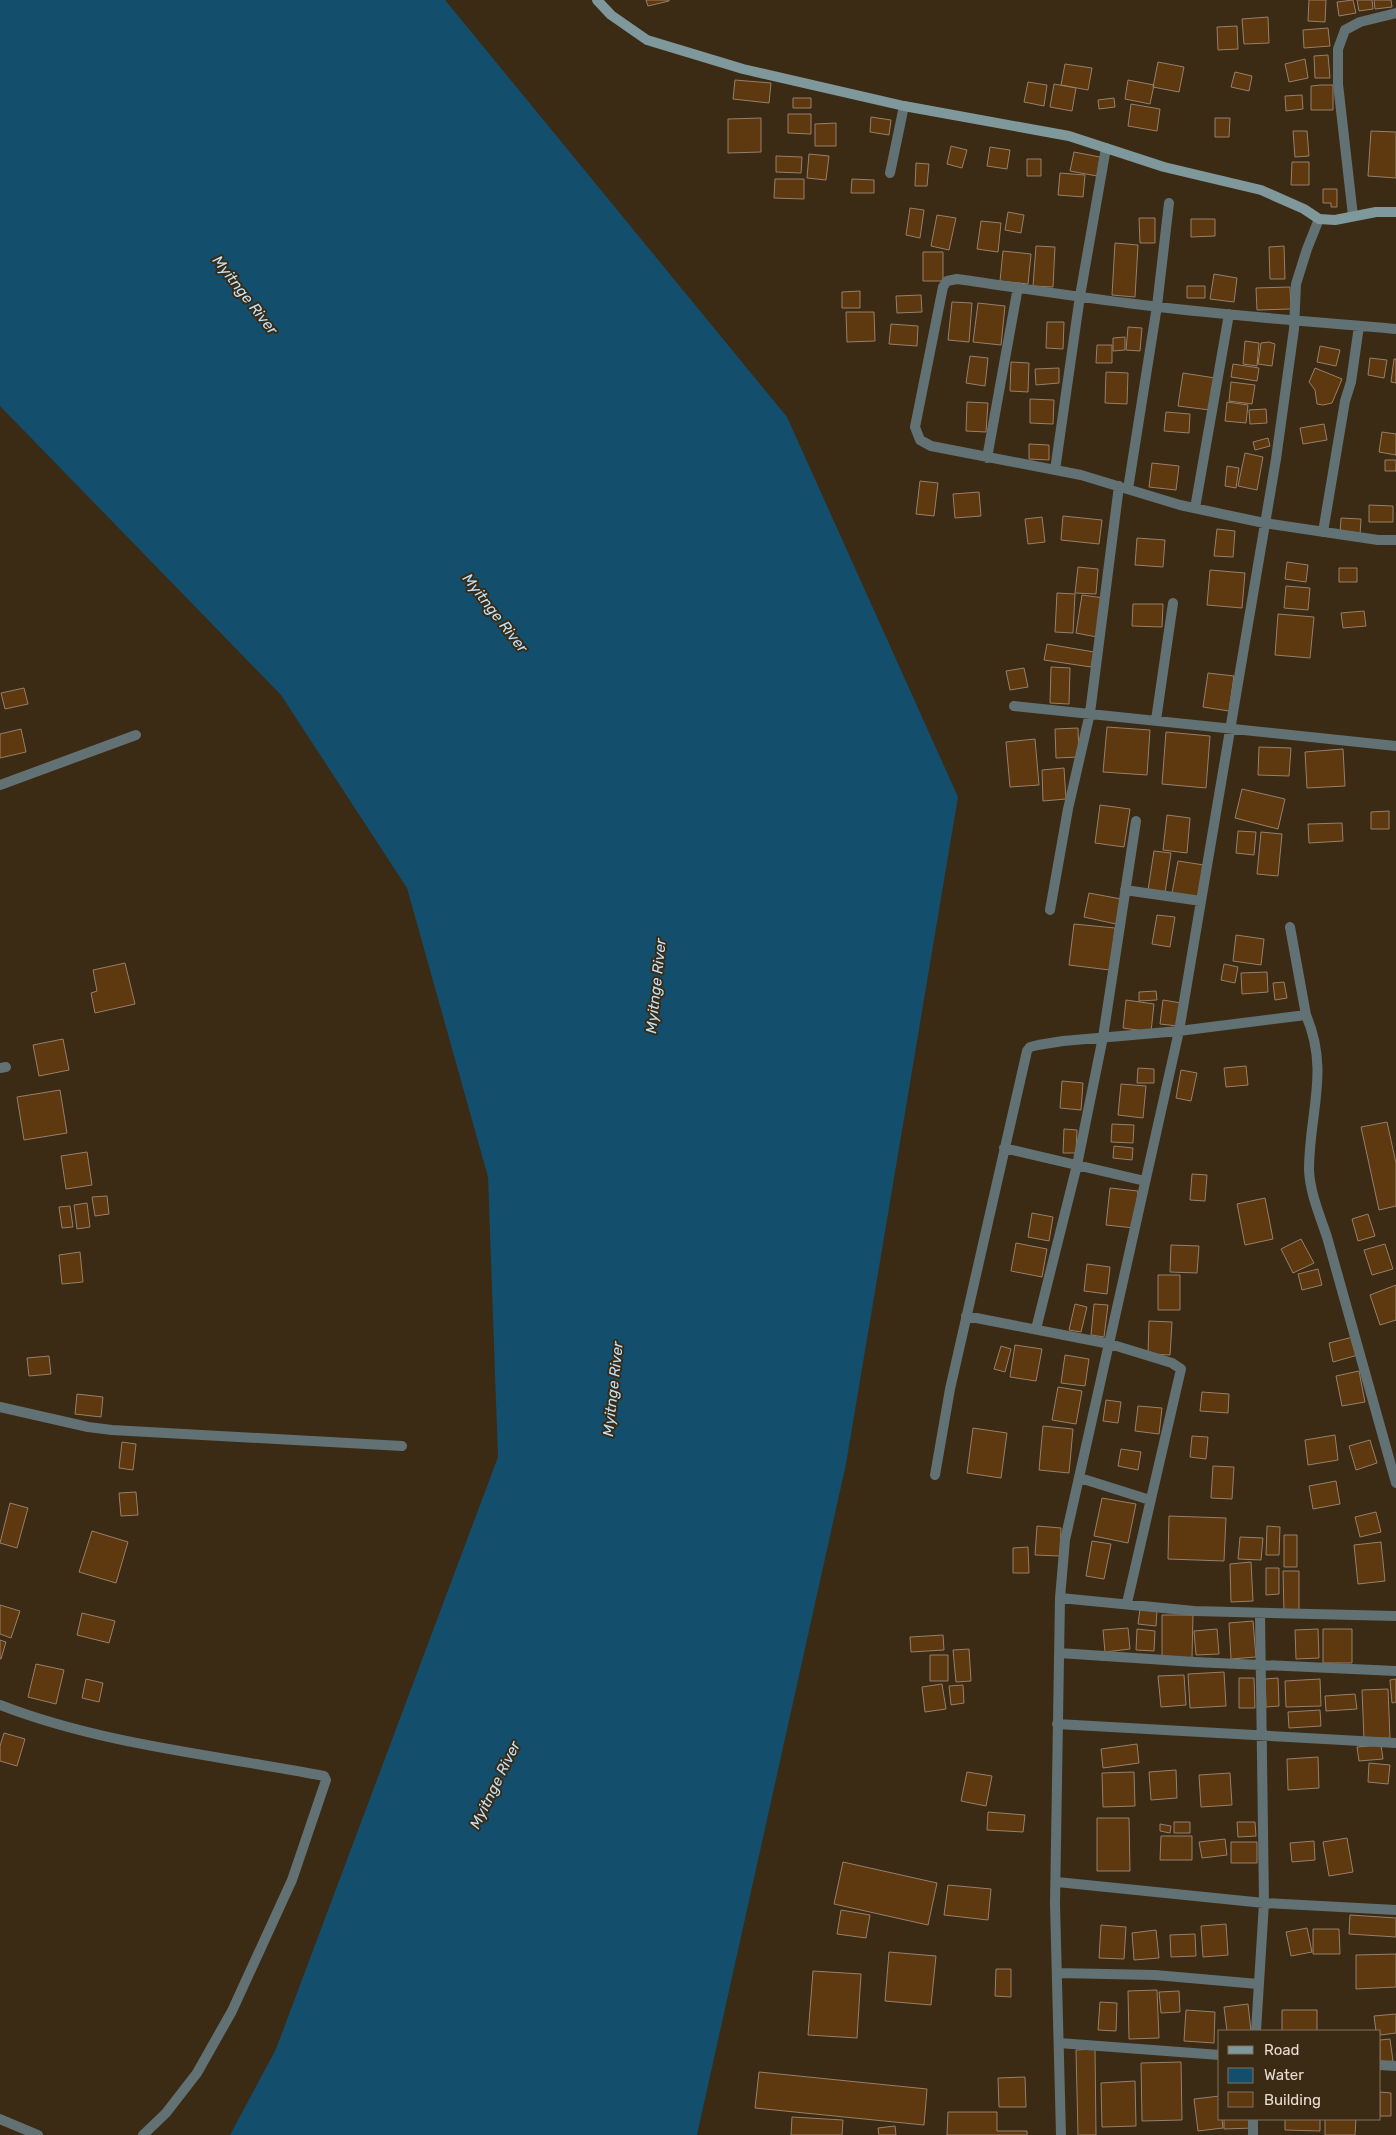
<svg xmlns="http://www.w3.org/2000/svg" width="1396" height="2135" font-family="Rubik,sans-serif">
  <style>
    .water { fill: #134f6c }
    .building { fill: #5e380e; stroke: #977f6a }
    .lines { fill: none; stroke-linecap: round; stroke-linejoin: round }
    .street { stroke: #627173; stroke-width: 10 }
    .secondary { stroke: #7e989b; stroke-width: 10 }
    .labels { text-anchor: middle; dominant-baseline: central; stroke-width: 4; stroke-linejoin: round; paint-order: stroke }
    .water-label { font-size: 15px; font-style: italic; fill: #bee3fa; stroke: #3b2a14 }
  </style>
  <rect width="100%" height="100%" fill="#3b2a14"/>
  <path class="water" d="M0,0h445l342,417 171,380 -112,667 -149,671h-467l46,-86 222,-592 -10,-280 -81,-289 -126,-193 -281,-289z"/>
  <path class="building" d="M646,0h23v1l-21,5z
    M1309,0h17l-1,22 -17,-1z
    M1353,0l3,13 -17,3 -2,-14z
    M1357,0h15l1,9 -14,2z
    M1374,0h17l1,7 -17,2z
    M1268,17l1,26 -25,1 -2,-25z
    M1237,26l1,23 -20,1 -1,-23z
    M1328,28l2,18 -26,2 -1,-18z
    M1328,55l2,23h-15l-1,-22z
    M1305,59l3,19 -19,4 -4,-18z
    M1158,62l26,5 -5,25 -26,-5z
    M1065,64l27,4 -4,22 -27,-5z
    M1235,72l17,4 -3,15 -18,-4z
    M735,80l36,3 -2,20 -36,-4z
    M1128,80l26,5 -4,19 -25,-5z
    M1028,82l19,3 -3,21 -20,-4z
    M1054,84l22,4 -4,23 -22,-4z
    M1321,85h12v25h-22v-24z
    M1302,95l1,14 -17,2 -1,-15z
    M793,98h18v10h-18z
    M1114,98l1,9 -16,2 -1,-9z
    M1131,104l29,5 -3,22 -29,-5z
    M788,114h23v20l-23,-1z
    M871,117l20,3 -2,15 -19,-3z
    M761,118v34l-33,1v-34z
    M1215,118h15l-1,19h-14z
    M836,123v23h-21v-22z
    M1293,131h14l2,25 -14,1z
    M1371,131l25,1v46l-28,-2z
    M951,146l16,4 -5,18 -15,-4z
    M990,147l20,3 -3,19 -20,-3z
    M1074,152l26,5 -3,19 -27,-5z
    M809,154l20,2 -3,24 -19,-2z
    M776,156l26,1 -1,16 -25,-1z
    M1027,159h14v17h-14z
    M1292,162h17v23h-18z
    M916,163l13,1 -2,22h-12z
    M1060,173l25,2 -2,22 -25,-2z
    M775,179h29v20l-30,-1z
    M852,179l22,1v13h-23z
    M1323,189h14v18h-6v-4h-8z
    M910,208l14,2 -4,28 -14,-3z
    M1008,212l16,3 -3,18 -16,-3z
    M937,215l19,3 -7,32 -18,-4z
    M1139,218h16v25h-15z
    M1191,219h24v17l-24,1z
    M981,221l20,2 -3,29 -21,-3z
    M1115,243l23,2 -3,52 -23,-2z
    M1036,246l19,1 -2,40 -20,-1z
    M1284,246l1,33h-15l-1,-32z
    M1003,251l28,3 -3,30 -28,-3z
    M923,252h20v29h-20z
    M1214,274l23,4 -3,24 -24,-3z
    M1187,286h18v12h-18z
    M1290,287l1,22 -34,1 -1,-22z
    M860,291v17h-18v-16z
    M921,295l1,17 -25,1 -1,-17z
    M952,302l20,1 -3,39 -21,-2z
    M978,303l27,3 -4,39 -28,-3z
    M846,312h28l1,29 -28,1z
    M1047,322h17l-1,27 -17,-1z
    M891,324l27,2 -1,20 -28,-2z
    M1128,327l14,1 -2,23 -14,-1z
    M1125,337v13l-12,1v-13z
    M1245,341l14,2 -2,23 -14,-2z
    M1269,342l6,2 -3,22 -14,-2 3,-21z
    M1097,345h15v18h-16z
    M1320,346l20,4 -4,16 -19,-4z
    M970,356l18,2 -3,28 -19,-3z
    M1370,358l17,2 -3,18 -16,-3z
    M1394,359h2v24l-5,-1z
    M1011,362l18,1 -1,29 -18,-1z
    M1233,364l26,4 -2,13 -26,-4z
    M1059,368v15l-23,2 -1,-16z
    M1315,368l27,11 -10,24 -9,2 -6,-1 -2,-14 -6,-8z
    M1106,372l22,1 -1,31 -22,-1z
    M1183,373l32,5 -5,32 -32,-4z
    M1231,382l24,3 -3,19 -23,-3z
    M1030,399l24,1 -1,24 -23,-1z
    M967,402l21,1 -2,29 -20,-1z
    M1227,402l21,3 -2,18 -21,-2z
    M1266,409l1,14 -17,1 -1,-14z
    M1166,412l24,2 -1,19 -25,-2z
    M1324,424l3,16 -24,4 -3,-16z
    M1382,432l14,2v21l-17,-3z
    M1268,438l2,8 -15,4 -2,-8z
    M1029,444l20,1v15l-20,-1z
    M1245,453l18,4 -6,33 -19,-4z
    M1385,460h11v11h-11z
    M1152,463l27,3 -3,24 -27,-3z
    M1227,466l12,2 -3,20 -11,-2z
    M920,481l18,2 -4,33 -18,-2z
    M979,492l2,24 -26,2 -2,-24z
    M1369,505l24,1v16h-24z
    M1063,516l39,4 -3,24 -38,-4z
    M1042,517l3,25 -17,2 -3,-25z
    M1341,518l20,1 -1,16 -20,-2z
    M1217,529l18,2 -2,26 -19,-1z
    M1137,538l28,2 -2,27 -28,-2z
    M1287,562l21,3 -2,17 -21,-3z
    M1078,567l20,2 -2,25 -21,-1z
    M1339,568h18v14h-18z
    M1210,570l35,3 -3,35 -35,-3z
    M1286,586l24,2 -2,22 -24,-2z
    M1057,593l18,1 -2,39 -18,-1z
    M1082,595l22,3 -7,39 -21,-4z
    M1133,604h30l-1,23 -30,-1z
    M1364,611l2,15 -23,2 -2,-15z
    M1278,614l36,3 -4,41 -35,-3z
    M1047,644l47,8 -3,15 -47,-7z
    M1051,667l19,1 -1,36 -19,-1z
    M1024,668l4,19 -18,3 -4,-19z
    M1208,673l26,3 -5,35 -26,-4z
    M24,688l4,16 -23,5 -4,-16z
    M1107,727l43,3 -3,45 -44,-3z
    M1078,728l1,29 -23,1 -1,-29z
    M21,729l5,23 -26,6v-24z
    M1166,732l44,4 -4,52 -44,-4z
    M1035,739l4,46 -29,2 -4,-45z
    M1259,747l32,1 -2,28 -31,-1z
    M1343,749l2,37 -38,2 -2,-36z
    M1064,768l2,31 -23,2 -1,-31z
    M1242,789l43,10 -7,30 -43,-11z
    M1100,805l30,4 -6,38 -29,-4z
    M1389,811v18h-18v-17z
    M1167,815l23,3 -3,35 -24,-3z
    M1342,823l1,18 -34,2 -1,-19z
    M1238,831l18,1 -2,23 -18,-2z
    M1261,832l21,2 -4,42 -21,-2z
    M1154,851l17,2 -6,40 -17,-3z
    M1178,861l26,4 -5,32 -27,-4z
    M1089,893l32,6 -5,25 -32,-7z
    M1157,915l18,2 -5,30 -18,-3z
    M1074,924l41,4 -5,42 -41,-5z
    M1236,935l28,4 -3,26 -28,-4z
    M125,963l10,41 -40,9 -4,-20 6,-2 -4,-21z
    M1224,964l14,3 -3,16 -14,-3z
    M1267,972l1,20 -26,2 -1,-21z
    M1284,982l3,16 -12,2 -2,-17z
    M1156,991l1,9 -18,1v-9z
    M1126,1000l28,4 -3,28 -28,-4z
    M1163,1000l18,3 -3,23 -18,-2z
    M63,1039l6,31 -30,6 -6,-31z
    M1246,1066l2,19 -22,2 -2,-19z
    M1138,1068l16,1v14h-17z
    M1181,1070l16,3 -6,28 -15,-3z
    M1062,1081l21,2 -2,27 -21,-2z
    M1121,1084l25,2 -3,32 -25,-3z
    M60,1090l7,43 -43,7 -7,-43z
    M1387,1122l9,41v43l-17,4 -18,-83z
    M1112,1124l22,1 -1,18 -22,-1z
    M1064,1129l13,1 -1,23h-13z
    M1114,1146l19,2 -1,12 -19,-2z
    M87,1152l5,33 -26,4 -5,-33z
    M1192,1174l15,1 -2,26 -15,-1z
    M1110,1188l28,3 -4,37 -28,-3z
    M107,1196l2,18 -14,2 -3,-19z
    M1265,1198l8,41 -28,6 -8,-41z
    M87,1203l3,24 -13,2 -3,-24z
    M70,1206l3,21 -11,1 -3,-21z
    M1032,1213l21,4 -4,24 -21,-4z
    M1368,1214l7,22 -17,5 -6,-22z
    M1301,1239l13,24 -21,10 -12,-24z
    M1016,1243l31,6 -5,28 -31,-6z
    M1385,1244l8,25 -21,6 -8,-25z
    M1171,1245l28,1 -2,27 -27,-1z
    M80,1252l3,30 -21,2 -3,-29z
    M1087,1264l23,3 -3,27 -23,-3z
    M1318,1269l4,16 -20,5 -4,-16z
    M1158,1275h22v35h-22z
    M1396,1285v35l-16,5 -10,-30z
    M1075,1304l12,3 -6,25 -12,-2z
    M1094,1304l14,1 -4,32 -13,-2z
    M1149,1321l23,1 -2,33 -22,-1z
    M1353,1337l5,18 -25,7 -4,-19z
    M1015,1345l27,4 -6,32 -26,-4z
    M1001,1346l10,3 -6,23 -11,-3z
    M1065,1355l24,4 -4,27 -24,-3z
    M49,1356l2,18 -22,2 -2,-18z
    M1359,1371l6,31 -23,4 -6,-30z
    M1058,1387l24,4 -6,33 -24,-4z
    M1202,1392l27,2 -1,19 -28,-2z
    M77,1394l26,3 -2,20 -26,-3z
    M1106,1400l15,2 -3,21 -15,-2z
    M1138,1406l24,2 -3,26 -24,-3z
    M1043,1426l30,3 -4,44 -30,-3z
    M973,1428l34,5 -6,45 -34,-5z
    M1335,1435l3,25 -30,5 -3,-25z
    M1192,1436l16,1 -2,22 -16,-2z
    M1370,1440l7,23 -21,7 -7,-24z
    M122,1442l14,2 -3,26 -14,-2z
    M1121,1449l20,3 -3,18 -20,-4z
    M1213,1466l21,1 -2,32 -21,-1z
    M1336,1481l4,23 -27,5 -4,-23z
    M136,1492l2,23 -17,1 -2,-23z
    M1102,1498l34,6 -8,39 -34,-7z
    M10,1503l18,5 -11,40 -17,-5z
    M1376,1512l5,20 -21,5 -5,-20z
    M1169,1516l57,2 -2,43 -56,-2z
    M1037,1526l24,2 -1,28 -25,-1z
    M1267,1526l13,1 -1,28h-13z
    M92,1531l36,11 -12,41 -37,-11z
    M1284,1535h13v32h-13z
    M1240,1537l23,1 -2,22 -23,-1z
    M1092,1541l19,3 -7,35 -18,-3z
    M1381,1542l4,39 -27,3 -4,-39z
    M1028,1547l1,26h-16v-25z
    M1251,1562l2,39 -22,1 -1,-38z
    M1266,1568h13v26l-13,1z
    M1283,1571h16v41h-15z
    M0,1605l20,6 -9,27 -11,-4z
    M1140,1609l17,1 -1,16 -18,-2z
    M82,1613l33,8 -6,22 -32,-8z
    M1162,1615h31l-1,43 -30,-1z
    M1253,1621l3,36 -25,2 -2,-36z
    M1128,1628l2,21 -25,3 -2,-22z
    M1137,1629l18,2 -1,20 -18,-1z
    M1217,1629l2,25 -23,1 -2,-24z
    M1318,1629l1,29 -23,1 -1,-29z
    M1323,1629h29v34h-29z
    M943,1635l1,15 -33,2 -1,-15z
    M0,1640l6,2 -5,17h-1z
    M969,1649l2,32 -15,1 -3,-32z
    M930,1655h18v26h-18z
    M36,1664l28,6 -8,34 -28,-7z
    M1224,1672l2,34 -36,2 -2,-34z
    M1184,1675l2,30 -25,2 -3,-31z
    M1239,1678h15l1,30h-16z
    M1278,1678l1,28 -13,1 -1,-28z
    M86,1679l17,4 -4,19 -17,-4z
    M1320,1679l1,27 -35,1 -1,-26z
    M1396,1679v23l-4,1 -2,-23z
    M942,1684l4,25 -21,3 -3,-25z
    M963,1685l1,18 -13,2 -2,-19z
    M1388,1689l2,49 -26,1 -2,-49z
    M1355,1694l2,15 -31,2 -1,-15z
    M1320,1710l1,16 -32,2 -1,-16z
    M4,1733l21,6 -8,27 -17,-5v-15z
    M1137,1744l2,19 -36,5 -2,-19z
    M1381,1745l2,14 -24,2 -2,-14z
    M1318,1757l1,31 -31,2 -1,-31z
    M1369,1763l21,2 -2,19 -20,-2z
    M1176,1770l1,28 -26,2 -2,-28z
    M967,1772l25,4 -6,30 -25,-5z
    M1134,1772l1,34 -32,1 -1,-34z
    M1230,1773l2,32 -31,2 -2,-32z
    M988,1812l37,3 -2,17 -36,-2z
    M1097,1818h32l1,53h-33z
    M1174,1822h16v11h-16z
    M1237,1822h18l1,14 -18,1z
    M1160,1824l11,2 -1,7 -10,-2z
    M1161,1836h31v24h-32z
    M1347,1838l6,34 -24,4 -6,-34z
    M1225,1839l2,16 -25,3 -3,-16z
    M1314,1841l1,19 -23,2 -2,-19z
    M1231,1842h26v21h-26z
    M843,1862l94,21 -9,42 -94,-21z
    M948,1885l43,4 -3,31 -44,-5z
    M841,1910l29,5 -4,23 -29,-4z
    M1350,1915l46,3v19l-47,-3z
    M1226,1924l2,31 -25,2 -2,-31z
    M1101,1925l25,2 -2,32 -25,-1z
    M1307,1928l5,24 -21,4 -5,-24z
    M1313,1929h26l1,25h-27z
    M1156,1930l3,28 -25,2 -2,-27z
    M1195,1934l1,22 -25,1 -1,-22z
    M889,1952l47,4 -5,49 -46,-4z
    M1396,1954v33l-40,2v-34z
    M996,1969h15v28l-16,-1z
    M813,1971l48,3 -4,64 -49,-3z
    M1157,1990l2,48 -30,1 -1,-48z
    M1179,1991l1,21 -19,1 -2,-21z
    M1100,2002l17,1 -1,28 -18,-1z
    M1248,2004l3,27h-24l-3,-24z
    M1186,2010l29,2 -1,31 -30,-2z
    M1282,2010h35v21h-35z
    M1396,2014v19l-16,2v-4h-4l-2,-15z
    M1390,2039l3,22 -13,2v-23z
    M1095,2049l1,86h-18l-2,-85z
    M1181,2062l1,58 -40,1 -1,-58z
    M759,2072l168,17 -3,36 -169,-17z
    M1025,2077l1,30h-27l-1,-29z
    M1135,2081l1,45 -34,1 -1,-44z
    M1380,2092l11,1v23h-11z
    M1220,2096v23h2l1,9 -25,3 -4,-32z
    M948,2112h49v19h30v4h-80z
    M792,2117l51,3 -1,15h-51z
    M1224,2119h29v9l-29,1z
    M1285,2119h35v12l-35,-1z
    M1325,2119h31l-1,16h-30z
    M895,2126l1,9h-17l-1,-7z"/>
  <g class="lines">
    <path class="street" d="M890,173l14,-67
      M1353,216l-15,-132v-35l7,-19 15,-8 36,-9
      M1319,219l-12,30 -11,35 -2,45 -18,130 -97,572 -114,509 -5,58 134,13 202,5
      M1396,329c-90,-8 -180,-14 -269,-26 -57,-7 -113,-16 -170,-24l-10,2 -4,6 -28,140 5,13 11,6 150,29 99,30 84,18 114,17h18
      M987,458l31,-171
      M1055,470l25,-174 26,-148
      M1128,489l29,-183 12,-103
      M1195,508l34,-194
      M1323,532l22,-131 6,-19 8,-56
      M1014,706l382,40
      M1156,720l17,-117
      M0,785l136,-50
      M1125,890l76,11
      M1050,910l18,-101 22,-96 29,-227
      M1306,1015c24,56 3,98 3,155 1,23 11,46 18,67l69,246
      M0,1068l6,-1
      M1004,1148l141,33
      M966,1316l144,28 62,19 9,6 -54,234
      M1036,1329l41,-164 26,-128 33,-216
      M0,1407l88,20 24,3 290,16
      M935,1475l15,-86 77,-338 3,-4 8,-2 25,-4 116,-10 127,-16 -16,-88
      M1080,1478l70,22
      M1060,1598l-5,306 6,231
      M1059,1653l136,9 201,9
      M0,1705c103,40 216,50 324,71l2,4 -34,100 -60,131 -35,62 -31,40 -23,22
      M1057,1724l339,19
      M1057,1882l207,21 132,7
      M1057,1973l98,2 103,9
      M1256,2031l8,-128 -4,-290
      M1059,2043l161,12
      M1380,2065l16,1
      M0,2119l38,16
      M1253,2135v-16"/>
    <path class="secondary" d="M597,0l14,15 36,25 96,29 161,37 165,30 95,31 97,23 43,19 15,10 16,1 41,-8h20"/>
  </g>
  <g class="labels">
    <g class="water-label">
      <text transform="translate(245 295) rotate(52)">Myitnge River</text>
      <text transform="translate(495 613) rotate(52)">Myitnge River</text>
      <text transform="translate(656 986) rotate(-84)">Myitnge River</text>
      <text transform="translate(613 1389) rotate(-84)">Myitnge River</text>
      <text transform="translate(495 1785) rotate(-64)">Myitnge River</text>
    </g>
  </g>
  <rect x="1218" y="2030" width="162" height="90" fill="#3b2a14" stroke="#80715f"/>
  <rect x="1228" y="2046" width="25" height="8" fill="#7e989b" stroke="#80715f"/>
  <text x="1264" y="2055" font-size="15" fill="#e7dccf">Road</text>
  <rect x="1228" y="2068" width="25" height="15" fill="#134f6c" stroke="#80715f"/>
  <text x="1264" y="2080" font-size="15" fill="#e7dccf">Water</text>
  <rect x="1228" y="2092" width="25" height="15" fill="#5e380e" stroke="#80715f"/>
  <text x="1264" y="2105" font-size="15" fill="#e7dccf">Building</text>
</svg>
